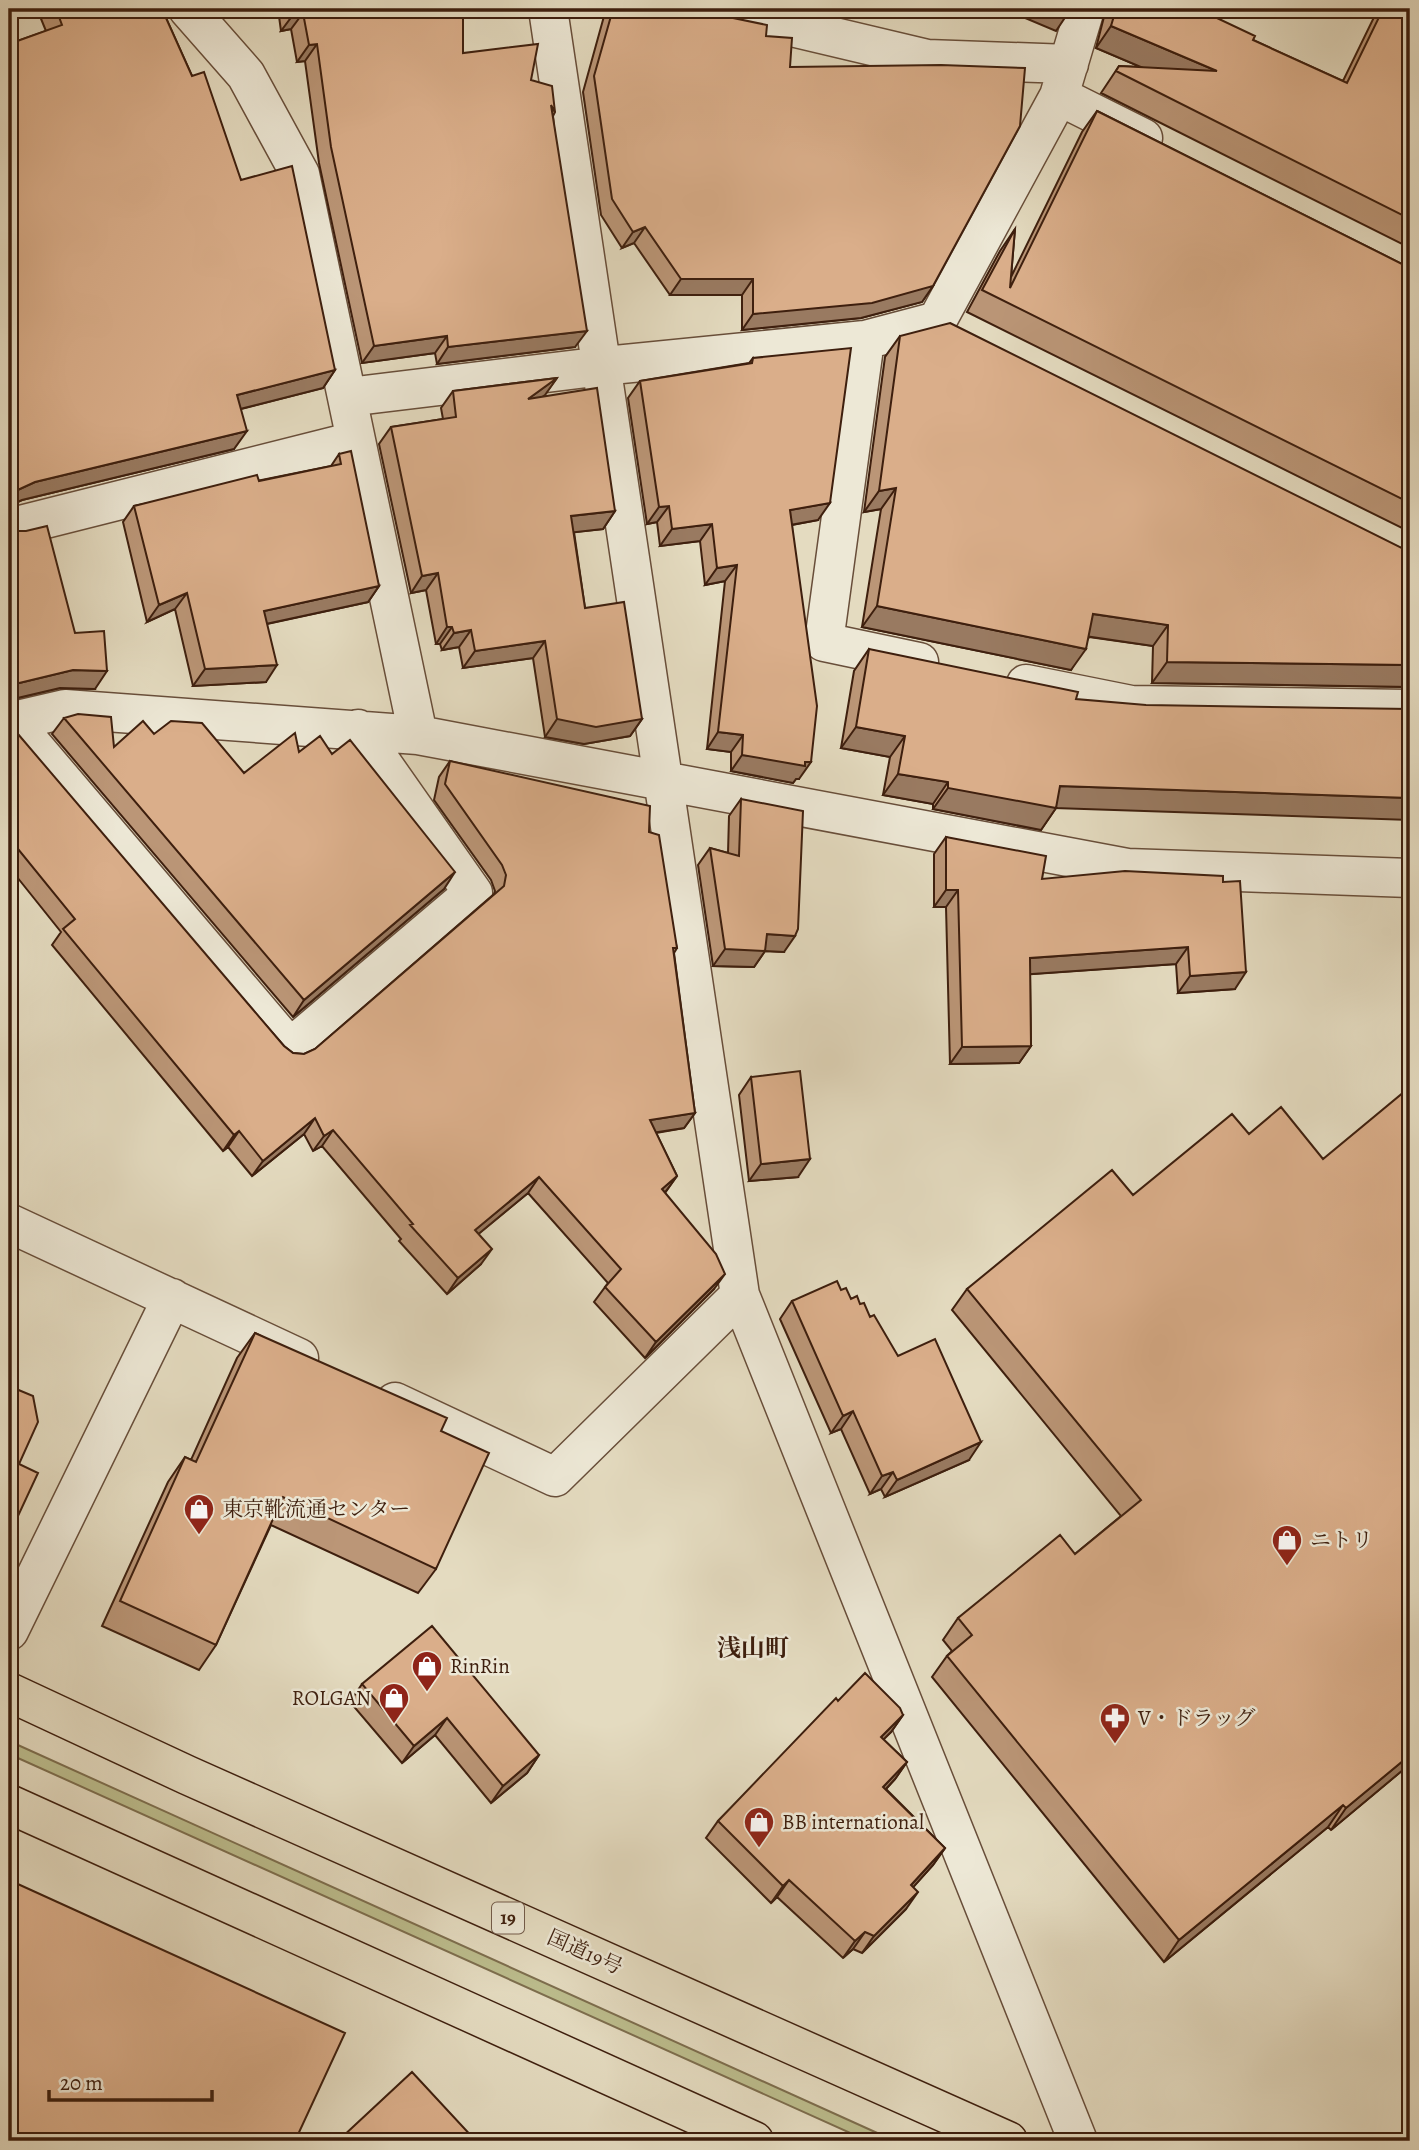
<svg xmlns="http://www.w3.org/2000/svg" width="1419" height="2150" font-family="Alegreya,'Noto Serif JP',serif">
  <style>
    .green { fill: #bcbd8d; stroke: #7d6e4e; stroke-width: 2 }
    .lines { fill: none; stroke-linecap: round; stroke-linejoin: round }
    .minor-casing { stroke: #684e3a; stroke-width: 41 }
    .highway-casing { stroke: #3e1f0e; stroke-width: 41 }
    .minor { stroke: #ede8d6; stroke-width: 38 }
    .highway { stroke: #e4dbc0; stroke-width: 38 }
    .wall { fill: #bb9677; stroke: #3e1f0e; stroke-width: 2 }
    .shaded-wall { fill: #997a61; stroke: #3e1f0e; stroke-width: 2 }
    .building { fill: #daae8a; stroke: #3e1f0e; stroke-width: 2 }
    .labels { text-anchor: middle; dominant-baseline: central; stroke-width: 5; stroke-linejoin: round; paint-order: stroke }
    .shield { fill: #ede8d6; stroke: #725b4a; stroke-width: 2 }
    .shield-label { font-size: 19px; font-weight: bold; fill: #3e1f0e }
    .poi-label { font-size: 21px; fill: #3e1f0e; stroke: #ede8d6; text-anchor: start }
    .street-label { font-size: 21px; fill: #3e1f0e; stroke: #ede8d6 }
    .quarter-label { font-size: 24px; font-weight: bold; fill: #3e1f0e; stroke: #ede8d6 }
  </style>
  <rect width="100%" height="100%" fill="#e4dbc0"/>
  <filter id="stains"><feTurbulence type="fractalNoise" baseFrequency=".00286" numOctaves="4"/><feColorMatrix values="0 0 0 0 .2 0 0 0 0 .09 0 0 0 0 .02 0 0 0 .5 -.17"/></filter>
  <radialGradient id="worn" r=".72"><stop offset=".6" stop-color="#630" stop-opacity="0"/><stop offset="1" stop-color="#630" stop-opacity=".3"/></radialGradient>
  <path class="green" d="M9,1741l886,400h-27l-859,-387z"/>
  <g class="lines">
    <g class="minor-casing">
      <path id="minor" d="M188,9l58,66 54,99 118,561
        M548,9l192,1286 338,846
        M716,9l211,50 142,5
        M1059,96l84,42
        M865,340l-41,302 95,20
        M348,397l255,-31 262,-26 72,-19 122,-225 26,-87
        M9,528l346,-87
        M1026,684l105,21 279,4
        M12,721l278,327 183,-155 -115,-164
        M9,722l56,-13 353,26 709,133 283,10
        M9,1223l290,135
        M395,1402l160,75 185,-182
        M9,1631l163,-333"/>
    </g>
    <g class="highway-casing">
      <path id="highway" d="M9,1692l178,83 821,366
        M9,1804l745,337"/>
    </g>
    <use href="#minor" class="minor"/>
    <use href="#highway" class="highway"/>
  </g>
  <path class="wall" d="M37,9h125l30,67 49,104 94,190 -12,18 -82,21 -7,40 -212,51 -13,6v-462l37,-13z
    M278,9h185v44l68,27 24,32 -2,4 22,231 -138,17 -2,-11 -73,10 -43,-200 -14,-102 -8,1 -6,-33 -10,2z
    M606,9h93v2l67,25 24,31 143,219 -11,16 -61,16 -119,12v-35h-72l-36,-52 -12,5 -21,-33 -18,-123z
    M1106,9h92l55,31 90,41 35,-72h32v239l-309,-155 18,-27 22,1 -45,-19z
    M1097,111l313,157v264l-443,-220 33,-61 15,-22 -4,48 71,-145z
    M900,336l510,216v135l-258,-4 1,-37 -64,-9 -18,33 -209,-43 19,-118 -17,3 21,-155z
    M753,358l65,162 -26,5 7,254h-3l-3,4 -62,-12v-19l-24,-3 18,-168 -20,4 -5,-44 -40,5 -3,-24 -10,2 -19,-126 12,-17 109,-18z
    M557,378l-14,19 72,114 -12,18 -29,3 11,76 57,111 -12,17 -46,8 -39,-7 -12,-79 -70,10 -4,-21 -17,3 -2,-6h-4l-10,-54 -15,3 -32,-149 12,-17 52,-8 -2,-11 12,-17z
    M339,454l40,132 -11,16 -101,22 -1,58 -73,4 -18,-77 -28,13 -24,-100 11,-16 197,-40z
    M9,527l66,106 20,56 -35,-1 -51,12z
    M869,649l187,159 -15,22 -108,-21v-5l-50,-9 7,-38 -49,-9 13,-77z
    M64,718l50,29 130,26 55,-21 33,2 112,135 -151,128 -241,-283z
    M9,730l275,316 9,7 11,1 11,-5 179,-155 1,-3 -4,-11 -57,-80 5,-23 11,-16 199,71 28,116 -3,5 21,160 -11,15 -28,5 21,43 -12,17 49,96 -69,69 -51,-56 14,-19 -80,-90 -50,41 3,30 -34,30 -48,-53 2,-2 -79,-93 -9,5 -9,-17 -52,42 -24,-29 -5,4 -171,-206 9,-13 -52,-65z
    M741,799l43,153 -19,-1 -11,16 -41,-1 -15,-101 12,-17 18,5 1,-37z
    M946,837l96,42 181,3 12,107 -57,4 -2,-29 -146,10 1,72 -12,17 -69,1 -4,-157h-12v-53z
    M751,1077l47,100 -49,4 -10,-86z
    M1249,1134l74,25 87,605 -79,66 -3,-3 -164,135 -232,-285 15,-21 5,-5 -9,-11 15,-22 117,-64 46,-38 -169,-206 15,-21 166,-94z
    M841,1290l10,9 9,5 10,13 99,143 -84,37 -4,-8 -11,5 -29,-65 -10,4 -51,-114 12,-18z
    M255,1333l186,98 -5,138 -18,24 -147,-68 -55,120 -17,25 -97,-44 66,-144 17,-25 6,3 46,-102z
    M362,1684l177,71 -12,18 -36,30 -56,-68 -33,28 -52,-61z
    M838,1701l65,14 -12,17 -8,7 24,23 -12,17 -9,10 59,59 -12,17 -20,22 -7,22 -44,44 -9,-4 -10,9 -66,-61 -6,6 -65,-65 12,-17z"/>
  <path class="shaded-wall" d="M1004,9h53l11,4 -12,18z
    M303,13l-12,16 -10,2 12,-16z
    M1111,26l106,45 -15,22 -106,-45z
    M317,44l-12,17 -8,1 12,-17z
    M645,227l-11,16 -12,5 11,-16z
    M681,279h72l-11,16h-72z
    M933,286l-11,16 -61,16 -119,12 11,-16z
    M587,331l-12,16 -138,17 11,-17z
    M447,336l-12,17 -73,10 12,-17z
    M335,370l-12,18 -99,25 13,-18z
    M557,378l-12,17 -29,21 12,-17z
    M247,431l-13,18 -212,51 -13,6v-12l26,-12z
    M896,488l-15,21 -17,3 15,-21z
    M830,503l-12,17 -39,7 11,-17z
    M669,506l-12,16 -10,2 12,-17z
    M615,511l-12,18 -44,5 12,-18z
    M712,524l-12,17 -40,5 12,-17z
    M737,565l-12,16 -20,4 12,-17z
    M438,573l-12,17 -15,3 11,-17z
    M379,586l-11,16 -116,25 12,-16z
    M187,593l-12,16 -28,13 12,-17z
    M877,606l209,43 -15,21 -209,-43z
    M1093,614l75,11 -15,21 -75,-11z
    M447,627h5l-12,17h-4z
    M471,630l-12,17 -17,3 12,-17z
    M545,641l-12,17 -70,10 12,-17z
    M1167,662l243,3v22l-258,-4z
    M277,665l-11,17 -73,4 12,-17z
    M73,670l34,1 -12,18 -35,-1 -51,12v-8l6,-8z
    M557,719h85l-12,17 -46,8 -39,-7z
    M856,727l49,9 -15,21 -49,-9z
    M718,732l25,3 -12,17 -24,-3z
    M742,755l69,7 -12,17h-3l-3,4 -62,-12z
    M898,774l50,8 -15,22 -50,-9z
    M1060,786l350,12v22l-356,-12h2l-15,22 -108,-21 15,-21z
    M455,872l-11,17 -151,128 11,-17z
    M946,890h12l-12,17h-12z
    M767,934l28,2 -11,16 -19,-1 -11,16 -41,-1 12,-17z
    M1188,947l-12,17 -158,11 12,-17z
    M1246,972l-11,17 -57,4 12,-17z
    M1031,1046l-12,17 -69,1 12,-17z
    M695,1113l-11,15 -45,7 11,-15z
    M315,1118l-11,16 -52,42 11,-15z
    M333,1130l-11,16 -9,5 11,-15z
    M239,1131l-11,16 -5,4 11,-16z
    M810,1159l-12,18 -49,4 12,-17z
    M677,1176l-11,15 -16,14 12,-16z
    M539,1177l-11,16 -64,53 11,-16z
    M492,1249l-11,15 -34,30 11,-16z
    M725,1274l-11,15 -69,69 11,-16z
    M853,1411l-12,18 -10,4 12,-17z
    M981,1442l-12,18 -84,37 12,-17z
    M893,1472l-12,17 -11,5 12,-18z
    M903,1715l-12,17 -22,22 12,-17z
    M447,1718l-12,17 -33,28 12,-17z
    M539,1755l-12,18 -36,30 12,-17z
    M1410,1755v9l-79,66 15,-22z
    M907,1762l-12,17 -23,25 11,-17z
    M1343,1805l-15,22 -164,135 15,-22z
    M945,1848l-12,17 -33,37 11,-17z
    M789,1880l-12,17 -6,6 12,-17z
    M918,1892l-12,17 -44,44 12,-17z
    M865,1932l-12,17 -10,9 12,-17z"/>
  <path class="building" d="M56,9h106l30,67 12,-4 37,108 51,-14 43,204 -98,25 10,36 -212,51 -26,12v-450l53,-19z
    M292,9h171v44l75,-9 -7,36 21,6 3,26 -4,-7 36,226 -139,16 -1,-11 -73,10 -43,-199 -14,-103 -8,1 -6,-32 -10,2z
    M613,9h86v2l68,14 -1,11 26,2 -2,29 151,-2 84,3 -5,58 -87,160 -61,17 -119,11v-35h-72l-36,-52 -12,5 -21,-33 -18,-123z
    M1057,9h12l-1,4z
    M1116,9h82l57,27 -2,4 94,43 36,-74h27v210l-294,-148 3,-5 98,5 -106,-45z
    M1097,111l313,157v235l-428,-213 33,-61 -5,59z
    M950,323l460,229v113l-243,-3 1,-37 -75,-11 -7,35 -209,-43 19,-118 -17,3 21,-155z
    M851,348l-21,155 -40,7 27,196 -6,56h-6v4l-63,-11 1,-20 -25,-3 19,-167 -20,3 -5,-44 -40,5 -3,-23 -10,1 -19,-126 112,-18 1,-5z
    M557,378l-29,21 69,-11 18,123 -44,5 14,92 39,-6 18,117 -46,8 -39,-8 -12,-78 -70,10 -4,-21 -17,3 -2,-6h-5l-9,-54 -16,3 -31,-149 65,-10 -3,-26z
    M351,451l28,135 -115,25 13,54 -72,4 -18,-76 -28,12 -25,-99 123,-31 2,6 82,-17 -2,-10z
    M47,526l28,107 29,-2 3,40 -34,-1 -58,14 -6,-23v-134l6,4h11z
    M869,649l209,43 -2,7 70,6 264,4v89l-350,-12 -4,22 -108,-20v-6l-50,-8 7,-38 -49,-9z
    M78,714l33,3 3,30 29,-26 11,13 17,-13 31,2 42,50 51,-40 4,19 21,-16 12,18 18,-14 105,132 -151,128 -240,-282z
    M12,727l272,319 9,7 11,1 11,-5 189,-163 2,-11 -4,-10 -57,-81 5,-23 200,45 -1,26 10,3 18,113h-4l22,165 -45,7 27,56 -15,13 54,65 9,20 -69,68 -51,-55 16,-18 -82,-92 -64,53 17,19 -34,29 -48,-53 3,-1 -80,-94 -9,6 -9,-18 -52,43 -24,-30 -5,4 -171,-206 12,-10 -61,-75 -5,5v-119z
    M741,799l62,12 -5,118 -3,7 -28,-2 -2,17 -40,-2 -15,-101 29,8z
    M946,837l100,19 -4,23 83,-8 98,5v6l17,-1 6,91 -56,4 -2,-29 -158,11 1,88 -69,1 -4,-157h-12z
    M800,1071l10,88 -49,5 -10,-87z
    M1410,1087v668l-64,53 -3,-3 -164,135 -232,-284 25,-21 -14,-17 102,-83 15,19 66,-54 -174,-211 145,-119 21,25 99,-81 17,20 32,-27 42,52z
    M837,1281l4,9 5,-2 5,11 6,-3 3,8 4,-1 6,14 4,-2 24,41 37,-17 46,103 -84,38 -4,-8 -11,4 -29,-65 -10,5 -51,-115z
    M255,1333l192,85 -6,13 48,22 -53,116 -153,-72 -67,148 -96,-44 65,-144 11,5z
    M9,1386l24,10 5,26 -19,42 19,9 -20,43 -9,12z
    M432,1626l107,129 -36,31 -56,-68 -33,28 -52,-62z
    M865,1673l35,35 3,7 -22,22 26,25 -24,25 62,61 -34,37 7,7 -44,44 -9,-4 -10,9 -66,-61 -6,6 -65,-65 118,-123 2,3z
    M9,1880l336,153 -50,108h-286z
    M412,2072l64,69h-135l-1,-2z
    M557,2134l7,7h-15z"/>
  <defs>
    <g id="shop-pin" transform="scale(1.575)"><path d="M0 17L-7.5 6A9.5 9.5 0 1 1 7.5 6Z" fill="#8f2418" stroke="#ede8d6"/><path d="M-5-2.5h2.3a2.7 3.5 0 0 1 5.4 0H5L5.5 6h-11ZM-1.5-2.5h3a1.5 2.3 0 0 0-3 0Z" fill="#fff"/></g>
    <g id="pharmacy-pin" transform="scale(1.575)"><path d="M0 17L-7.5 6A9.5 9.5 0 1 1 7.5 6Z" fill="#8f2418" stroke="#ede8d6"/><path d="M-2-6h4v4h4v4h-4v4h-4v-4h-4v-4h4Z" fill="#fff"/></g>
  </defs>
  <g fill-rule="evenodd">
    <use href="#shop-pin" x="199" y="1509"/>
    <use href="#shop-pin" x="1287" y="1540"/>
    <use href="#shop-pin" x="427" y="1666"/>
    <use href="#shop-pin" x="394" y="1698"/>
    <use href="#pharmacy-pin" x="1115" y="1718"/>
    <use href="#shop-pin" x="759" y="1822"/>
  </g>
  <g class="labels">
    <rect class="shield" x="492" y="1902.5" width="32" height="31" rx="5"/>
    <g class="shield-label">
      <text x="508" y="1918">19</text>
    </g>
    <g class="poi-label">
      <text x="222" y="1509">東京靴流通センター</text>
      <text x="1310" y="1540">ニトリ</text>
      <text x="450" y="1666">RinRin</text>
      <text x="371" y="1698" text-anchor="end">ROLGAN</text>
      <text x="1138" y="1718">V・ドラッグ</text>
      <text x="782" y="1822">BB international</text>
    </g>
    <g class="street-label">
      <text transform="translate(585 1952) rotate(24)">国道19号</text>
    </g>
    <g class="quarter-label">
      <text x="753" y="1648">浅山町</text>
    </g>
  </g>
  <rect width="1419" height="2150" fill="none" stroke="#e4dbc0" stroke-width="35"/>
  <rect x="10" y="10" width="1398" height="2129" fill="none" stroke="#3e1f0e" stroke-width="3.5"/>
  <rect x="18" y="18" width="1384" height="2115" fill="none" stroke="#3e1f0e" stroke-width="2"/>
  <path d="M49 2090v10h163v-10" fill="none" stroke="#3e1f0e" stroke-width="3.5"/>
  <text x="60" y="2090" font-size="21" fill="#3e1f0e" stroke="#ede8d6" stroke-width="5" paint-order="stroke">20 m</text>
  <rect width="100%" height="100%" filter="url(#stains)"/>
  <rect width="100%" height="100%" fill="url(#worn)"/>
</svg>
